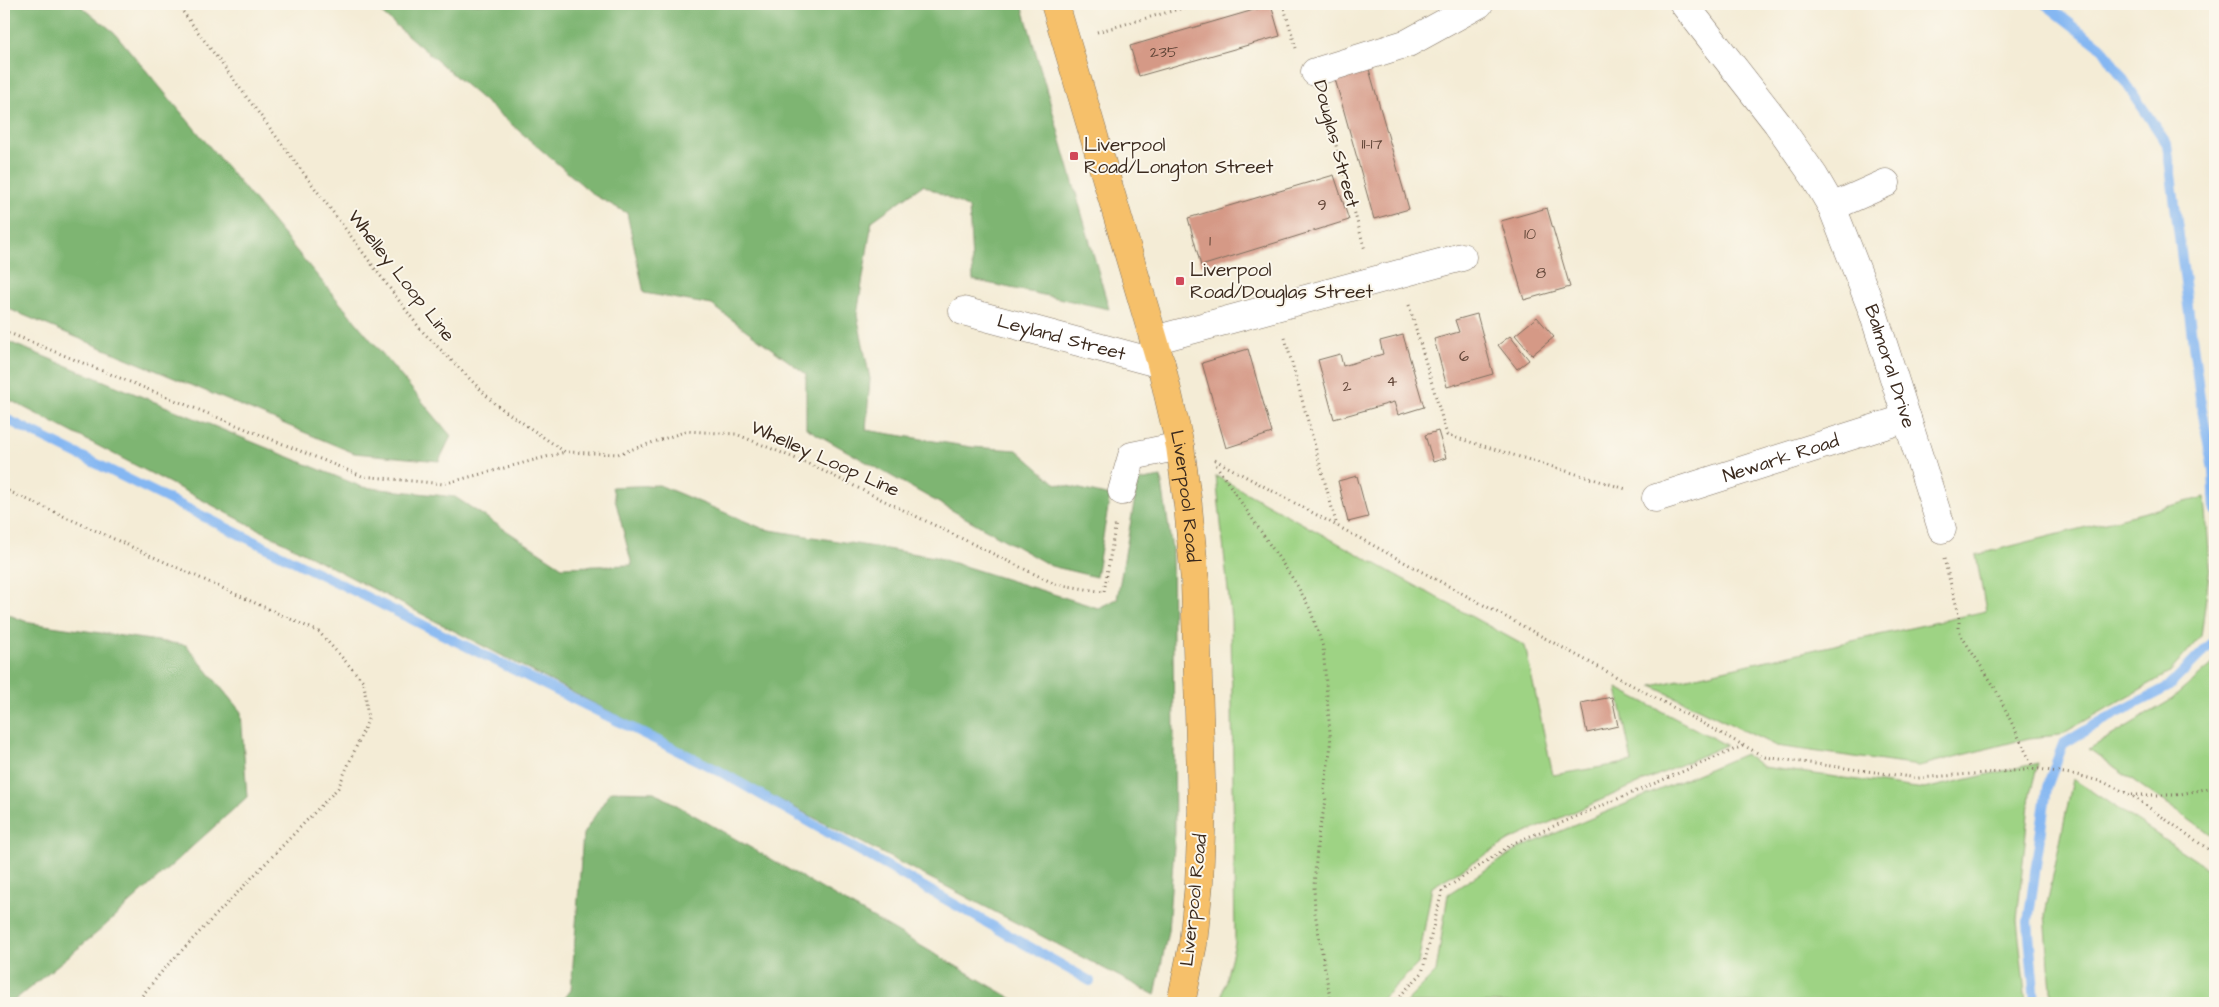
<svg xmlns="http://www.w3.org/2000/svg" width="2219" height="1007" font-family="'Architects Daughter',sans-serif">
  <style>
    .green { fill: #9ed384; stroke: #6c7e51 }
    .forest { fill: #7eb572; stroke: #5c7048 }
    .lines { fill: none; stroke-linecap: round; stroke-linejoin: round }
    .stream { stroke: #85b7f2; stroke-width: 10 }
    .building { fill: #d59986 }
    .minor-casing { stroke: #7c6e5e; stroke-width: 29 }
    .major-casing { stroke: #7c6e5e; stroke-width: 29 }
    .path { stroke: #7c6e5e; stroke-width: 3; stroke-dasharray: 1 4; stroke-linecap: butt }
    .minor { stroke: #fff; stroke-width: 28 }
    .major { stroke: #f6c06b; stroke-width: 28 }
    .poi-dot { fill: #d1495b; stroke: #fbf7ec; stroke-width: 2 }
    .labels { text-anchor: middle; dominant-baseline: central; stroke-width: 4; stroke-linejoin: round; paint-order: stroke }
    .number-label { font-size: 16px; fill: #624638 }
    .street-label { font-size: 19px; fill: #3b2a1e; stroke: #fbf7ec }
    .poi-label { font-size: 19px; fill: #3b2a1e; stroke: #fbf7ec; text-anchor: start }
  </style>
  <rect width="100%" height="100%" fill="#fbf7ec"/>
  <filter id="ink" filterUnits="userSpaceOnUse"><feTurbulence type="fractalNoise" baseFrequency=".02" numOctaves="2"/><feDisplacementMap in="SourceGraphic" scale="10" xChannelSelector="R" yChannelSelector="G"/><feConvolveMatrix kernelMatrix="1 2 1 2 8 2 1 2 1" color-interpolation-filters="sRGB"/></filter>
  <filter id="wash" filterUnits="userSpaceOnUse"><feTurbulence type="fractalNoise" baseFrequency=".0096" numOctaves="4" result="noise"/><feDisplacementMap in="SourceGraphic" scale="20" xChannelSelector="R" yChannelSelector="G"/><feGaussianBlur stdDeviation="1.12" result="paint"/><feColorMatrix in="noise" values="0 0 0 0 0 0 0 0 0 0 0 0 0 0 0 0 0 1.4 0 .05"/><feComposite in="paint" operator="in"/></filter>
  <g filter="url(#wash)">
    <rect width="100%" height="100%" fill="#f4ecd6"/>
    <path class="green" d="M1216,476l309,170 28,129 79,-13 -15,-74 109,57 -216,95 -78,47 -14,77 -40,39h-158l15,-60 -4,-324z
      M2205,497l5,69 -9,70 -32,37 -109,62 -31,3 -110,28 -143,-20 -124,-60 334,-75 -10,-56z
      M2215,662v176l-126,-89 82,-49z
      M1745,754l18,13 161,22 114,-26 -8,31 -13,126 9,83h-621l31,-31 12,-78 70,-45z
      M2073,779l142,94v130h-163l-7,-89z"/>
    <path class="forest" d="M4,4h74l36,28 337,404 -12,25 -85,-8 -350,-146z
      M371,4h651l87,305 -136,-29 -4,-72 -46,-23 -51,36 -15,94 13,64 -4,51 105,17 46,3 38,33 55,13 -14,81 -45,-11 -245,-138v-54l-94,-69 -68,-12 -17,-80 -33,-18z
      M4,340l358,147 93,10 107,70 70,-2 -20,-78 47,-2 105,44 171,28 163,51 19,-9 21,-118 23,-4 11,72 3,283 -7,99 -13,64 -1151,-598z
      M4,613l26,10 156,22 55,67 6,85 -149,135 -87,71h-7z
      M611,791l43,1 366,211h-459l10,-13 12,-156z"/>
    <g class="lines">
      <path class="stream" d="M2045,4l58,45 64,95 33,254 13,72 2,40
        M4,418l715,353 371,210
        M2035,1003l-7,-81 19,-135 16,-43 35,-21 70,-36 46,-46 1,-13"/>
    </g>
    <g id="blocks">
      <path class="building" d="M1271,5l9,31 -141,40 -9,-30z
        M1369,69l40,140 -35,10 -39,-140z
        M1334,175l15,45 -148,46 -13,-48z
        M1547,208l23,79 -46,13 -23,-79z
        M1477,314l16,60 -46,13 -13,-48 25,-7 -4,-12z
        M1537,317l17,20 -22,18 -17,-20z
        M1403,335l21,72 -26,8 -4,-13 -60,17 -16,-59 22,-6 3,12 40,-12 -3,-13z
        M1510,336l19,24 -12,9 -19,-24z
        M1248,349l24,84 -46,15 -24,-85z
        M1438,431l8,27 -13,4 -8,-27z
        M1357,476l11,41 -20,5 -10,-41z
        M1612,697l6,29 -31,7 -6,-30z"/>
    </g>
  </g>
  <g filter="url(#ink)">
    <use href="#blocks" fill-opacity="0" stroke="#7c6e5e" stroke-width="1"/>
    <g class="lines">
      <g class="minor-casing">
        <g id="minor">
          <path id="s1" d="M1684,4l93,119 37,53 18,31 41,105 69,217"/>
          <path d="M1315,72l93,-29 71,-39"/>
          <path d="M1832,207l54,-24"/>
          <path id="s2" d="M963,311l198,53"/>
          <path d="M1154,340l308,-83"/>
          <path d="M1122,491l10,-35 48,-10"/>
          <path id="s3" d="M1656,498l251,-80"/>
        </g>
      </g>
      <g class="major-casing">
        <g id="major">
          <path id="s4" d="M1055,4l106,360 19,82 8,60 7,75 7,229 -3,73 -6,61 -12,59"/>
        </g>
      </g>
      <path class="path" d="M177,4l244,326 74,74 70,48 53,2 69,-23 49,3 75,31 244,119 49,8 12,-70
        M1283,4l13,44
        M1097,32l100,-28
        M1324,102l41,148
        M1409,305l38,130 179,54
        M4,331l358,145 81,8 122,-32
        M1285,338l52,188
        M1215,460l550,297 153,21 121,-9 38,6 26,7 28,13 84,59
        M1216,465l81,120 13,24 13,38 8,98 -7,45 2,11 -8,34 -4,51 1,27 16,90
        M4,489l315,143 45,50 4,38 -30,68 -174,181 -28,34
        M1944,559l15,56v15l3,7 32,49 40,83
        M2132,795h44l39,-8
        M1393,1003l29,-30 20,-82 72,-48 231,-98"/>
      <use href="#minor" class="minor"/>
      <use href="#major" class="major"/>
    </g>
  </g>
  <g class="poi-dot">
    <rect x="1069" y="151" width="10" height="10" rx="2.5"/>
    <rect x="1175" y="276" width="10" height="10" rx="2.5"/>
  </g>
  <g class="labels">
    <g class="number-label">
      <text x="1164" y="52">235</text>
      <text x="1372" y="144">11-17</text>
      <text x="1322" y="205">9</text>
      <text x="1530" y="234">10</text>
      <text x="1210" y="241">1</text>
      <text x="1541" y="273">8</text>
      <text x="1464" y="356">6</text>
      <text x="1392" y="381">4</text>
      <text x="1347" y="386">2</text>
    </g>
    <g class="street-label">
      <text transform="translate(1336 144) rotate(75)">Douglas Street</text>
      <text transform="translate(401 276) rotate(52)">Whelley Loop Line</text>
      <text stroke="none"><textPath href="#s2" startOffset="102">Leyland Street</textPath></text>
      <text stroke="none"><textPath href="#s1" startOffset="421">Balmoral Drive</textPath></text>
      <text stroke="none"><textPath href="#s3" startOffset="131">Newark Road</textPath></text>
      <text transform="translate(825 459) rotate(24)">Whelley Loop Line</text>
      <text stroke="none"><textPath href="#s4" startOffset="510">Liverpool Road</textPath></text>
      <text transform="translate(1194 900) rotate(-84)">Liverpool Road</text>
    </g>
    <g class="poi-label">
      <text x="1084" y="145">Liverpool<tspan x="1084" dy="22">Road/Longton Street</tspan></text>
      <text x="1190" y="270">Liverpool<tspan x="1190" dy="22">Road/Douglas Street</tspan></text>
    </g>
  </g>
  <rect width="2219" height="1007" fill="none" stroke="#fbf7ec" stroke-width="20"/>
</svg>
